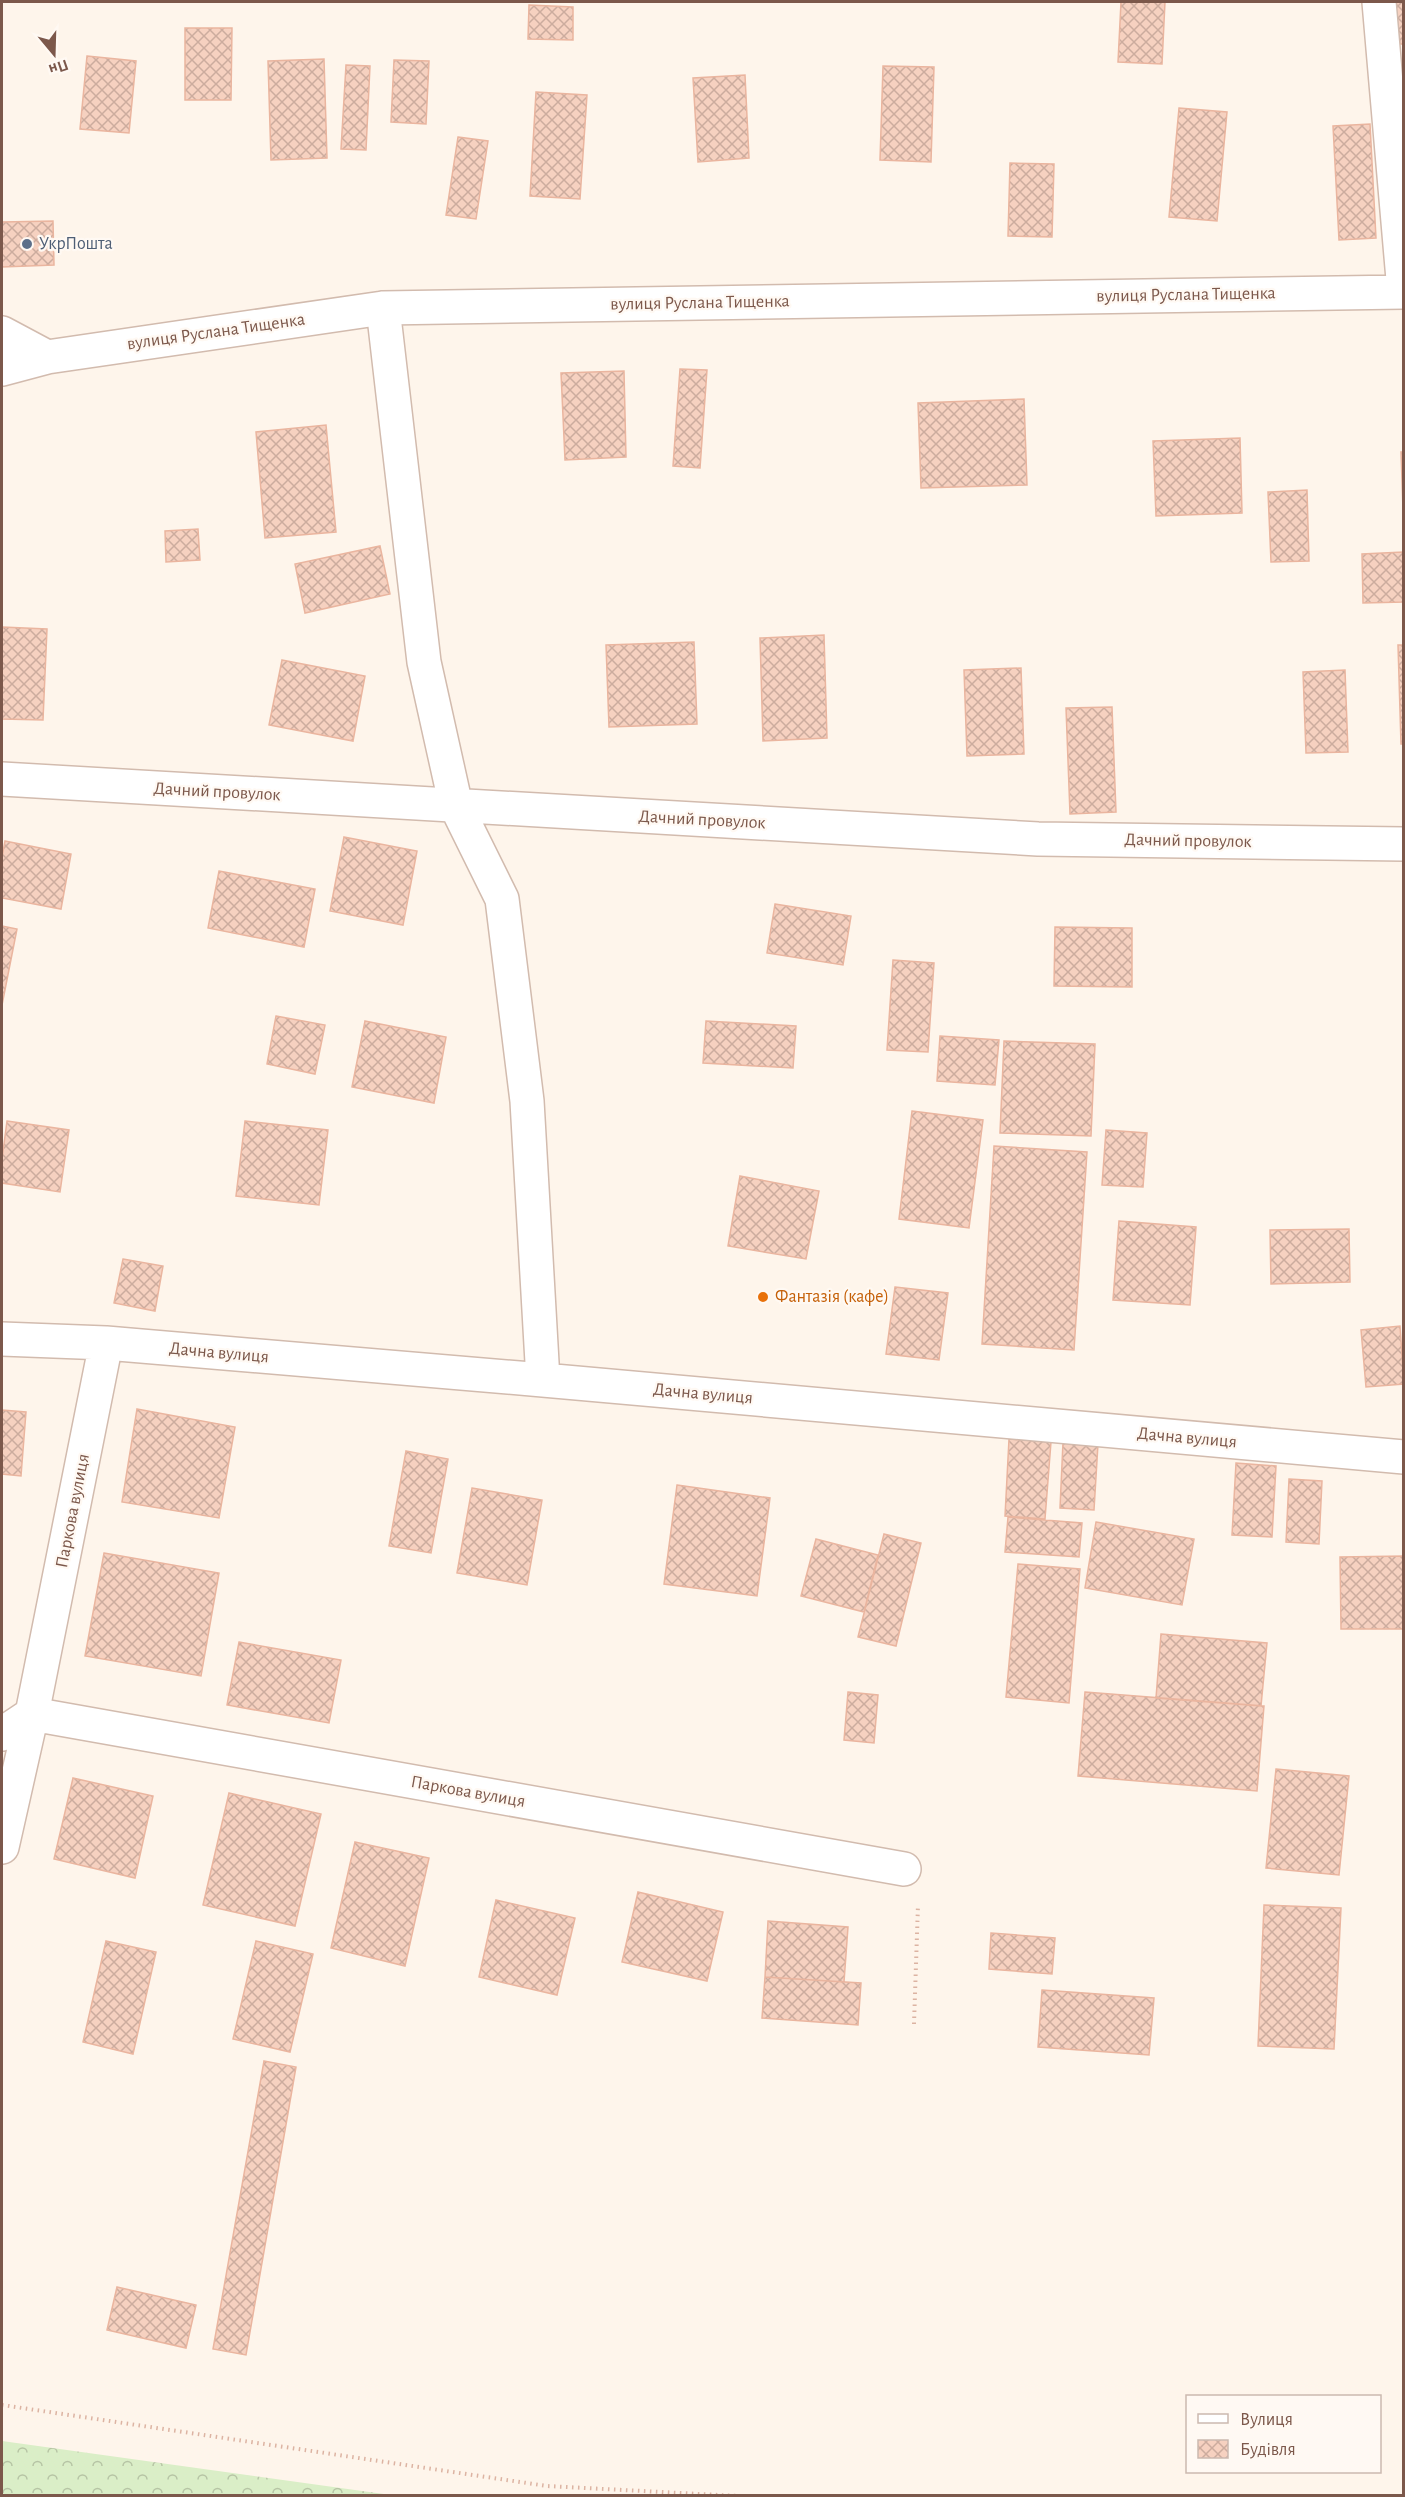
<svg xmlns="http://www.w3.org/2000/svg" width="1405" height="2497" font-family="'Alegreya Sans',sans-serif">
  <style>
    .forest { fill: url(#forest-crowns) }
    .building { fill: url(#building-cross-hatch); stroke: #eab59f; stroke-width: 1.5 }
    .lines { fill: none; stroke-linecap: round; stroke-linejoin: round }
    .minor-casing { stroke: #d2bbae; stroke-width: 36 }
    .path { stroke: #dcb3a2; stroke-width: 4; stroke-dasharray: 1.5 4.5; stroke-linecap: butt }
    .minor { stroke: #fff; stroke-width: 33 }
    .service-dot { fill: #5c6f8a; stroke: #fff9f3; stroke-width: 2 }
    .food-dot { fill: #e8710a; stroke: #fff9f3; stroke-width: 2 }
    .labels { text-anchor: middle; dominant-baseline: central; stroke-width: 4.5; stroke-linejoin: round; paint-order: stroke }
    .service-label { font-size: 18px; fill: #4e5e75; stroke: #fff9f3; text-anchor: start }
    .street-label { font-size: 18px; fill: #7c584b; stroke: #fff9f3 }
    .food-label { font-size: 18px; fill: #c56008; stroke: #fff9f3; text-anchor: start }
  </style>
  <defs>
    <pattern id="forest-crowns" width="20" height="18" patternUnits="userSpaceOnUse" patternTransform="scale(1.5)"><rect width="20" height="18" fill="#daeec7"/><path d="M2 6a3 3 0 1 1 6 0M12 15a3 3 0 1 1 6 0" fill="none" stroke="#b6c4a4"/></pattern>
    <pattern id="building-cross-hatch" width="8" height="8" patternUnits="userSpaceOnUse" patternTransform="scale(1.5)"><rect width="8" height="8" fill="#f6d1c0"/><path d="M0 0l8 8M0 8l8-8" fill="none" stroke="#ccac9e"/></pattern>
  </defs>
  <rect width="100%" height="100%" fill="#fef5eb"/>
  <path class="forest" d="M2,2441l389,54h-389z"/>
  <path class="building" d="M1121,2h44l-3,62 -44,-2z
    M1394,2h10v42h-4z
    M529,5l44,2v33l-45,-1z
    M185,28h47l-1,72h-46z
    M87,56l49,5 -7,72 -49,-4z
    M324,59l3,99 -56,2 -3,-99z
    M394,60l35,1 -3,63 -35,-2z
    M346,65l24,1 -4,84 -25,-1z
    M883,66l51,1 -3,95 -51,-2z
    M745,75l4,83 -51,4 -5,-84z
    M536,92l51,3 -7,104 -50,-3z
    M1179,108l48,4 -10,109 -48,-4z
    M1370,124l6,114 -37,2 -6,-114z
    M458,137l30,4 -12,78 -30,-4z
    M1010,163l44,1 -2,73 -44,-1z
    M53,221l1,44 -52,2v-45z
    M680,369l27,1 -7,98 -27,-2z
    M624,371l2,86 -61,3 -4,-87z
    M1024,399l3,86 -106,3 -3,-85z
    M326,425l10,107 -71,6 -9,-106z
    M1240,438l2,75 -86,3 -3,-75z
    M1401,452h3l-1,57z
    M1307,490l2,71 -38,1 -3,-70z
    M198,529l2,31 -34,2 -1,-31z
    M380,546l10,48 -85,19 -10,-49z
    M1403,552l1,50 -41,1 -1,-49z
    M2,627l45,2 -4,91 -41,-1z
    M824,635l3,103 -64,3 -3,-103z
    M694,642l3,82 -88,3 -3,-82z
    M1398,645h6v99h-3z
    M282,660l83,16 -12,65 -84,-16z
    M1021,668l3,86 -57,2 -3,-86z
    M1345,670l3,82 -42,1 -3,-81z
    M1112,707l4,105 -46,2 -4,-106z
    M344,837l73,14 -14,74 -73,-14z
    M5,841l66,13 -10,55 -59,-11v-41z
    M219,871l96,18 -11,58 -96,-19z
    M775,904l76,12 -8,49 -76,-12z
    M2,926l15,3 -15,76z
    M1055,927l77,1v59l-78,-1z
    M893,960l41,3 -6,89 -41,-2z
    M276,1016l49,9 -10,49 -48,-10z
    M365,1021l81,16 -12,66 -82,-16z
    M706,1021l90,5 -3,42 -90,-5z
    M940,1036l59,4 -4,45 -58,-4z
    M1004,1041l91,3 -4,92 -91,-3z
    M912,1111l71,9 -14,108 -70,-9z
    M7,1121l62,9 -9,62 -58,-9v-24z
    M245,1121l83,9 -9,75 -83,-9z
    M1106,1130l41,3 -4,54 -41,-2z
    M994,1146l93,6 -13,198 -92,-6z
    M740,1176l79,15 -13,68 -78,-13z
    M1119,1221l77,6 -6,78 -77,-5z
    M1349,1229l1,53 -79,2 -1,-54z
    M123,1259l40,7 -8,45 -41,-8z
    M895,1287l53,6 -9,67 -53,-6z
    M1400,1326l4,58 -38,3 -5,-57z
    M137,1409l98,18 -16,91 -97,-16z
    M2,1410l24,2 -5,64 -19,-2z
    M1009,1439l42,3 -6,77 -40,-3z
    M1063,1442l35,2 -4,66 -34,-2z
    M406,1451l42,8 -17,94 -42,-7z
    M1236,1463l40,3 -4,71 -40,-2z
    M1289,1479l33,2 -3,63 -33,-2z
    M677,1485l93,13 -13,98 -93,-12z
    M472,1488l70,12 -15,85 -70,-12z
    M1008,1517l74,6 -3,34 -74,-5z
    M1096,1522l98,17 -12,66 -97,-17z
    M884,1534l37,9 -25,103 -38,-9z
    M816,1539l62,16 -14,57 -63,-16z
    M104,1553l115,20 -18,103 -116,-20z
    M1404,1556v73h-63l-1,-72z
    M1018,1564l62,5 -11,134 -63,-6z
    M1161,1634l106,9 -6,63 -105,-8z
    M239,1642l102,18 -12,63 -102,-18z
    M848,1692l30,3 -4,48 -30,-3z
    M1085,1692l179,14 -7,85 -179,-15z
    M1276,1769l73,7 -10,99 -73,-7z
    M73,1778l80,18 -18,82 -81,-19z
    M229,1793l92,21 -26,112 -92,-21z
    M355,1842l74,16 -24,108 -74,-18z
    M638,1892l85,20 -16,69 -85,-19z
    M496,1900l79,18 -18,77 -78,-18z
    M1264,1905l77,3 -7,141 -76,-3z
    M768,1921l80,6 -4,55 -79,-5z
    M991,1933l64,5 -3,36 -63,-5z
    M106,1941l50,11 -23,102 -50,-12z
    M256,1941l57,13 -23,98 -57,-13z
    M765,1977l96,6 -3,42 -96,-7z
    M1042,1990l112,8 -5,57 -111,-8z
    M264,2061l32,6 -50,288 -33,-6z
    M117,2287l79,18 -10,43 -79,-18z"/>
  <g class="lines">
    <g class="minor-casing">
      <path id="minor" d="M1379,2l25,289
        M383,308l41,354 32,144 46,93 25,202 16,279
        M2,333l45,24
        M2,369l45,-12 336,-49 1021,-16
        M2,779l1036,60 366,5
        M2,1339l104,4 437,37 861,77
        M2,1734l30,-20 74,-371
        M2,1847l30,-133 872,155"/>
    </g>
    <path class="path" d="M914,2024l4,-119
      M2,2405l545,81 191,10"/>
    <use href="#minor" class="minor"/>
  </g>
  <circle class="service-dot" cx="27" cy="244" r="6"/>
  <circle class="food-dot" cx="763" cy="1297" r="6"/>
  <g class="labels">
    <g class="service-label">
      <text x="39" y="244">УкрПошта</text>
    </g>
    <g class="street-label">
      <text transform="translate(1186 295) rotate(-1)">вулиця Руслана Тищенка</text>
      <text transform="translate(700 303) rotate(-1)">вулиця Руслана Тищенка</text>
      <text transform="translate(216 332) rotate(-8)">вулиця Руслана Тищенка</text>
      <text transform="translate(217 792) rotate(3)">Дачний провулок</text>
      <text transform="translate(702 820) rotate(3)">Дачний провулок</text>
      <text transform="translate(1188 841) rotate(1)">Дачний провулок</text>
      <text transform="translate(219 1353) rotate(5)">Дачна вулиця</text>
      <text transform="translate(703 1394) rotate(5)">Дачна вулиця</text>
      <text transform="translate(1187 1438) rotate(5)">Дачна вулиця</text>
      <text transform="translate(73 1511) rotate(-79)">Паркова вулиця</text>
      <text transform="translate(468 1792) rotate(10)">Паркова вулиця</text>
    </g>
    <g class="food-label">
      <text x="775" y="1297">Фантазія (кафе)</text>
    </g>
  </g>
  <rect width="1405" height="2497" fill="none" stroke="#7c584b" stroke-width="6"/>
  <rect x="1186" y="2395" width="195" height="78" fill="#fff9f3" stroke="#cbb9b0" stroke-width="1.5"/>
  <rect x="1198" y="2414" width="30" height="9" fill="#ffffff" stroke="#cbb9b0" stroke-width="1.5"/>
  <text x="1240" y="2425" font-size="18" fill="#7c584b">Вулиця</text>
  <rect x="1198" y="2440" width="30" height="18" fill="url(#building-cross-hatch)" stroke="#cbb9b0" stroke-width="1.5"/>
  <text x="1240" y="2455" font-size="18" fill="#7c584b">Будівля</text>
  <g transform="translate(54 54) rotate(161)" stroke="#fff9f3" stroke-width="4.5" paint-order="stroke">
  <path d="M0-4.5L10 22L0 15L-10 22Z" fill="#7c584b"/>
  <text y="-9" font-size="16" font-weight="bold" text-anchor="middle" fill="#7c584b">Пн</text>
  </g>
</svg>
